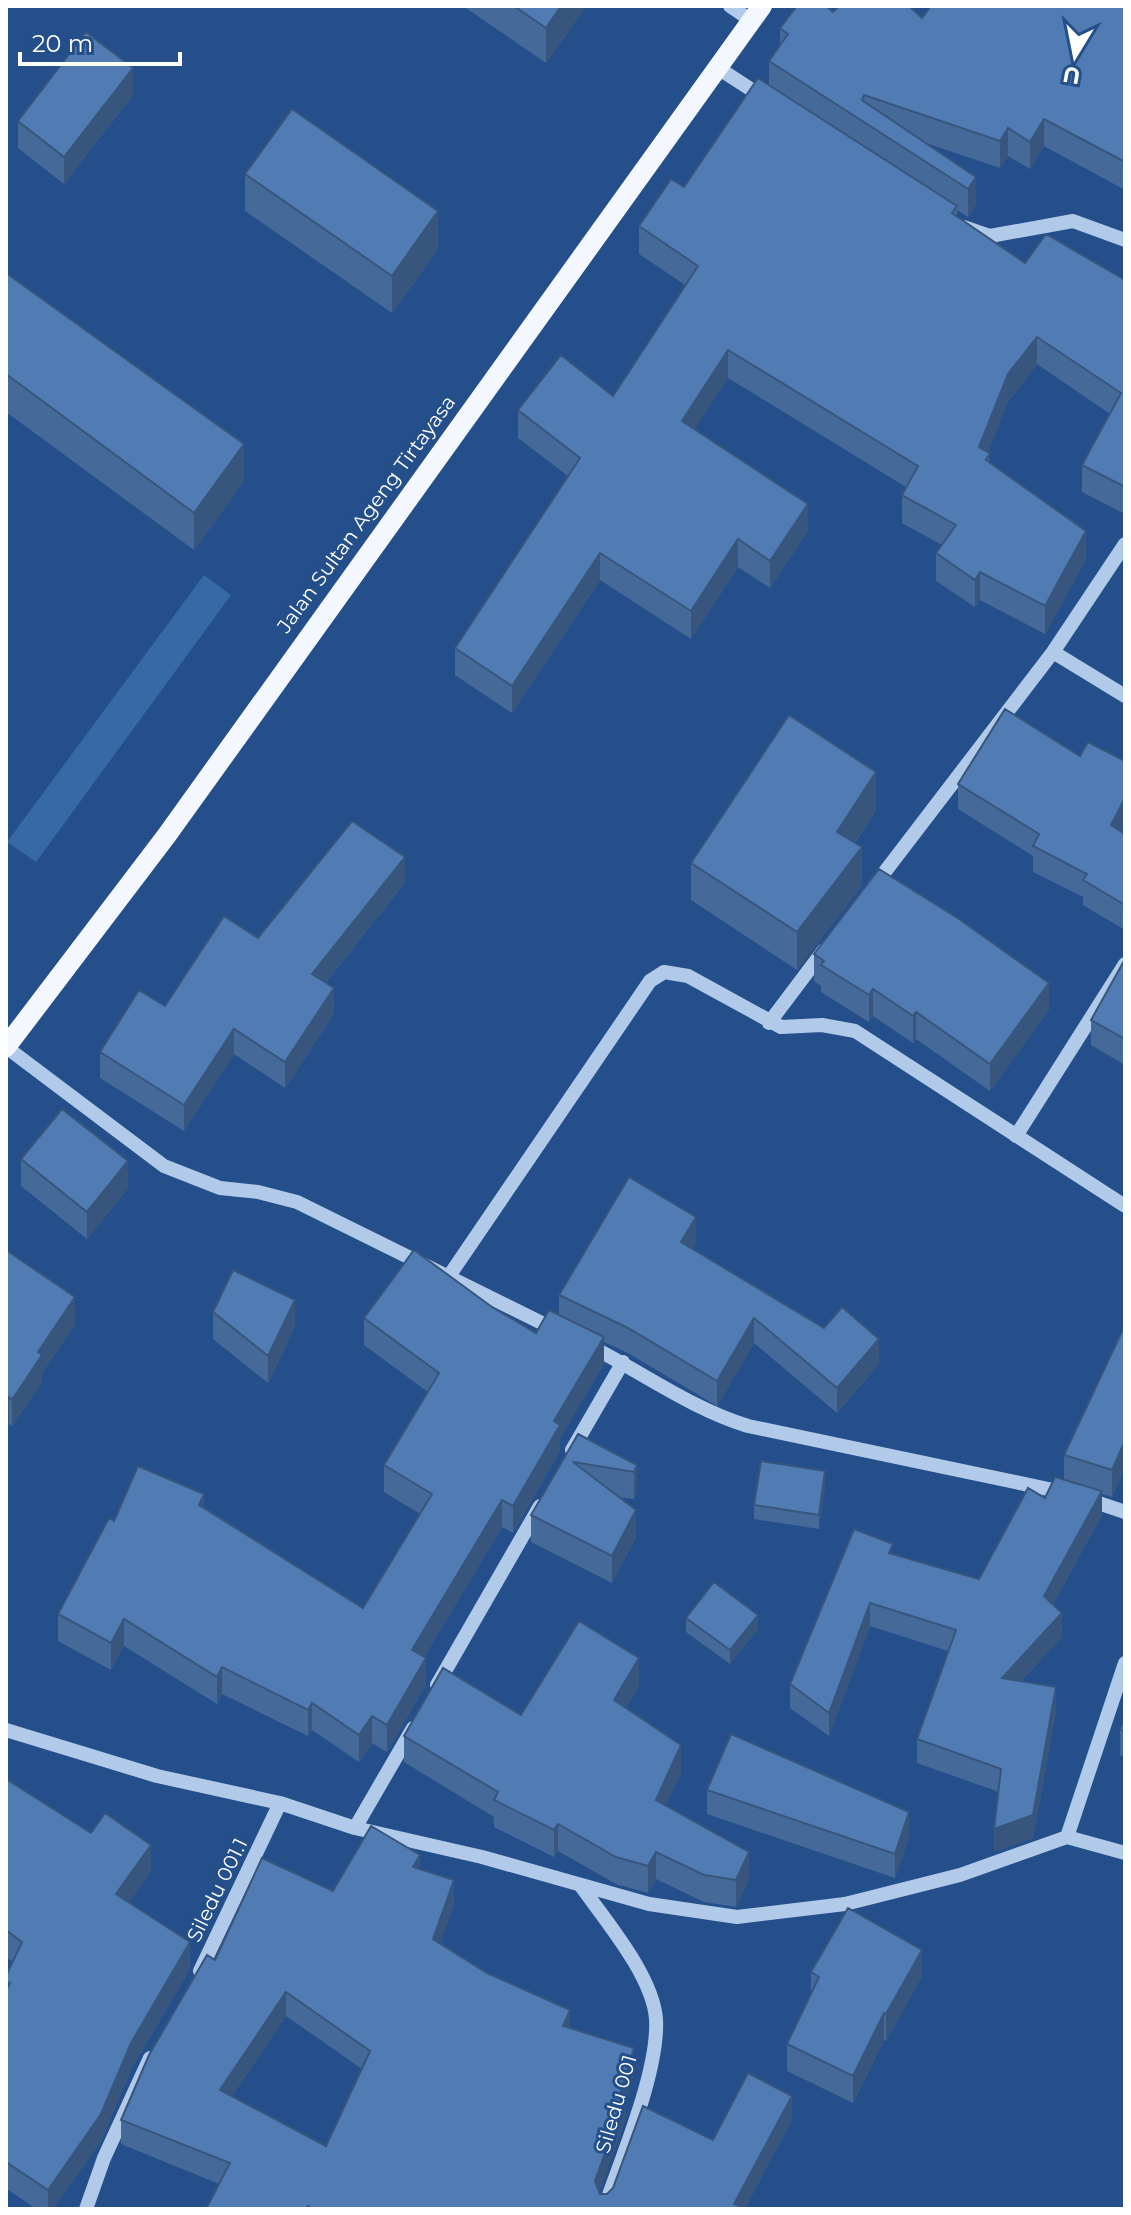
<svg xmlns="http://www.w3.org/2000/svg" width="1131" height="2215" font-family="Montserrat,sans-serif">
  <style>
    .green { fill: #3869a7 }
    .lines { fill: none; stroke-linecap: round; stroke-linejoin: round }
    .minor { stroke: #b1caea; stroke-width: 14 }
    .major { stroke: #f4f8fe; stroke-width: 20 }
    .wall { fill: #456a9a; fill-rule: evenodd }
    .shaded-wall { fill: #38567d }
    .building { fill: #507bb3; stroke: #38567d; stroke-width: 2; fill-rule: evenodd }
    .labels { text-anchor: middle; dominant-baseline: central; stroke-width: 6; stroke-linejoin: round; paint-order: stroke }
    .street-label { font-size: 20px; fill: #fff; stroke: #244f8a }
  </style>
  <rect width="100%" height="100%" fill="#244f8a"/>
  <path class="green" d="M204,575l27,20 -195,267 -29,-20z"/>
  <g class="lines">
    <path class="minor" d="M730,6l22,15
      M718,68l48,31
      M964,227l26,9 83,-15 52,19
      M1053,652l72,44
      M874,886l179,-234 72,-108
      M769,1023l55,-73
      M6,1047l158,119 56,22 38,4 39,10 261,129
      M1016,1136l109,-172
      M449,1276l201,-295 14,-9 24,4 93,51 41,-2 33,6 270,175
      M588,1345c54,27 102,63 160,81l324,68 53,18
      M572,1450l51,-88
      M437,1685l103,-179
      M6,1730l151,46 123,27 75,25 127,29 167,47 88,13 108,-13 115,-29 107,-38 58,16
      M355,1828l58,-100
      M1067,1837l58,-174
      M581,1886c24,34 72,90 75,133 3,52 -35,140 -52,190
      M200,1971l80,-168
      M86,2209l18,-51 46,-100"/>
    <path class="major" d="M6,1047l161,-212 595,-829"/>
  </g>
  <path class="wall" d="M463,6h123l-40,57z
    M1125,6v184l-81,-44 -14,23 -22,-13 -8,12 -74,-25 50,34v27l-8,13 -11,-7v7l68,46 100,17v234l-43,-22v-27l28,-51 -73,-50 -29,38 -20,50 2,11 96,96 -41,75 -65,-34 -5,7 -39,-26v-28l6,-8 -40,-22v-28l4,-8 -178,-109 -34,51 114,102 -38,57 -32,-21 -47,72 -91,-59 -88,133 -57,-38v-27l113,-172 -50,-38v-28l95,-14 72,-111 -46,-31v-28l45,-39 85,-102v-24l11,-15v-18l53,-16 89,6z
    M133,95l-69,89 -46,-36v-27z
    M245,174l193,75 -46,64 -147,-102z
    M6,273l238,208 -50,69 -188,-138z
    M1080,756l45,5v63l-4,7 4,3v96l-42,-25v-8l-50,-25v-16l-75,-47v-25z
    M876,810l-21,33 7,42 -65,85 -106,-70v-37z
    M405,883l-79,99 8,32 -49,74 -51,-34 -50,77 -84,-53v-26l158,-114z
    M814,954l235,56 -59,81 -74,-52 -3,4 -40,-27 -4,6 -48,-30v-6l-7,-5z
    M1125,959v106l-34,-20v-25z
    M21,1159l107,29 -41,51 -66,-53z
    M696,1242l-4,7 187,115 -42,49 -83,-70 -37,63 -89,-53 -24,-11v22l-44,74v13l-47,82 -11,-6 -78,130 2,28 -39,67 -15,-9 -13,19 -47,-32 -4,6 -86,-42 -5,10 -93,-58 -13,24 -53,-29v-27l56,-93 90,-14 159,101 57,-94 -36,-22v-27l44,-73 -64,-47v-27l128,-11 44,26 23,-18v-20z
    M6,1250l69,74 -33,49v9l-30,44 -3,-2 -3,4z
    M213,1312l82,15 -27,56 -55,-44z
    M1125,1325v143l-13,29 -10,-3v21l-49,89 9,33 -41,44 35,30 -23,127 -39,14 5,-60 -82,-29v-24l31,-88 -78,-25 -41,110 -39,-28v-24l103,-129 86,24 66,-81 19,-18v-25z
    M578,1434l59,31v27l-3,7 -16,-2 18,40 -24,46 -81,-41v-27z
    M825,1486l-6,43 -65,-10v-14z
    M686,1618l72,11 -28,35 -44,-32z
    M639,1685l-13,22 55,65 -15,33 83,74 -13,28 -32,-5 -48,-23 -8,14 -32,-9 -58,-33 -4,6 -60,-30v-10l-90,-55v-26l117,-21z
    M1125,1721v37l-5,-3v-26z
    M6,1779l145,93 -22,30 61,67 -59,101 -30,71 -48,68h-17l-30,-21v-212l7,-14 -7,-5z
    M707,1790l202,47 -14,41 -188,-64z
    M420,1869l34,36 -14,38 194,129 -9,31v18l-26,71 1,2h7l106,-54 79,-20 -47,88 2,1h-541l13,-25 -98,-40v-24l94,-160 118,-69zM286,2016l76,53 -36,77 -94,-50z
    M811,1972l111,4 -36,65 -2,-1 -31,63 -66,-32v-27l24,-50z"/>
  <path class="shaded-wall" d="M561,6h25l-40,57v-35z
    M133,68v27l-69,89v-27z
    M1044,119v27l-14,23v-27z
    M1008,128v28l-8,12v-27z
    M976,177v27l-8,13v-28z
    M438,211v38l-46,64v-37z
    M1037,337v27l-29,38 -29,73v-28l29,-73z
    M728,350v28l-46,71v-28z
    M244,444v37l-50,69v-37z
    M808,504v27l-38,57v-27z
    M1086,531v28l-41,75v-28z
    M738,539v28l-47,72v-28z
    M600,553v27l-88,133v-27z
    M980,572v28l-5,7v-27z
    M876,772v38l-39,59v-37z
    M1125,798v26l-14,26v-25z
    M862,847v38l-65,85v-38z
    M405,857v26l-93,116v-25z
    M1049,983v27l-59,81v-27z
    M334,988v26l-49,74v-26z
    M873,989v27l-4,6v-27z
    M916,1012v27l-3,4v-27z
    M234,1029v25l-50,77v-26z
    M128,1161v27l-41,51v-27z
    M696,1217v25l-15,25v-25z
    M75,1297v27l-33,49v9l-30,44v-26l26,-48z
    M295,1300v27l-27,56v-27z
    M754,1318v25l-37,63v-25z
    M604,1337v27l-44,74v13l-47,82v-27l41,-85z
    M879,1339v25l-42,49v-25z
    M9,1397v27l-3,4v-27z
    M1125,1441v27l-13,29v-27z
    M637,1465v27l-3,7v-27z
    M825,1471v15l-6,43v-14z
    M1102,1491v24l-58,105v-24z
    M204,1494v27l-5,-16z
    M502,1500v27l-90,150v-27z
    M636,1510v27l-24,46v-27z
    M870,1603v23l-41,110v-23z
    M1062,1613v24l-60,65v-24z
    M758,1615v14l-28,35v-14z
    M124,1619v27l-13,24v-27z
    M426,1658v27l-39,67v-27z
    M639,1658v27l-25,41v-26z
    M222,1667v27l-5,10v-27z
    M1056,1687v24l-23,127 -39,14v-23z
    M312,1703v27l-4,6v-26z
    M372,1716v27l-13,19v-27z
    M681,1745v27l-25,55v-27z
    M909,1812v25l-14,41v-24z
    M558,1824v27l-4,6v-27z
    M151,1845v27l-35,49v-27z
    M656,1852v27l-8,14v-27z
    M749,1852v27l-13,28v-27z
    M420,1855v24l-7,-12z
    M454,1880v25l-21,58v-24z
    M190,1942v27l-59,101 -30,71 -48,68h-5v-19z
    M922,1950v26l-36,65v-27z
    M286,1992v24l-66,98v-24z
    M570,2010v25l-7,-9z
    M884,2013v27l-31,63v-27z
    M634,2048v24l-9,31v18l-30,85v-25z
    M792,2096v24l-47,89 -11,-5z"/>
  <path class="building" d="M514,6h47l-15,22z
    M797,6h29l7,6 6,-6h70l13,12 9,-12h194v156l-81,-43 -14,23 -22,-14 -8,13 -136,-46 -2,5 114,77 -8,12 -199,-128 19,-27 -8,-6z
    M86,32l47,36 -69,89 -46,-36z
    M758,78l199,128 -5,7 73,50 21,-29 79,46v207l-43,-22 39,-72 -84,-56 -29,37 -29,73 11,6 -4,7 100,71 -41,75 -65,-34 -5,8 -39,-27 20,-28 -54,-30 16,-29 -190,-116 -46,71 126,83 -38,57 -32,-22 -47,72 -91,-58 -88,133 -57,-38 125,-190 -62,-48 43,-55 52,41 85,-130 -59,-40 32,-47 13,8z
    M292,109l146,102 -46,65 -147,-102z
    M6,273l238,171 -50,69 -188,-139z
    M1005,709l75,47 8,-14 37,19v37l-14,27 14,9v71l-42,-25 4,-6 -54,-28 6,-12 -81,-50z
    M789,715l87,57 -39,60 25,15 -65,85 -106,-69z
    M352,821l53,36 -93,117 22,14 -49,74 -51,-33 -50,76 -84,-53 39,-62 26,16 59,-90 34,22z
    M879,869l80,50 90,64 -59,81 -74,-52 -3,4 -40,-27 -4,6 -48,-30 3,-4 -10,-7z
    M1125,959v80l-34,-19z
    M62,1109l66,52 -41,51 -66,-53z
    M629,1177l67,40 -15,25 143,86 18,-21 37,32 -42,49 -83,-70 -37,63 -89,-53 -69,-33z
    M6,1250l69,47 -37,55 4,3 -30,45 -3,-3 -3,4z
    M414,1250l78,57 44,26 13,-23 55,27 -50,84 6,4 -47,81 -11,-6 -90,150 14,8 -39,67 -15,-9 -13,19 -47,-32 -4,7 -86,-43 -5,10 -93,-58 -13,24 -53,-29 51,-96 5,3 24,-55 66,28 -5,11 164,103 69,-114 -48,-29 55,-92 -75,-55z
    M233,1270l62,30 -27,56 -55,-44z
    M1125,1325v116l-13,29 -48,-15z
    M578,1434l59,31 -3,7 -61,-10 63,48 -24,46 -81,-41z
    M761,1461l64,10 -6,44 -65,-10z
    M1055,1477l47,14 -58,105 18,17 -60,65 54,9 -23,128 -39,14 7,-60 -84,-30 39,-109 -86,-27 -41,110 -39,-29 64,-155 39,15 -4,9 90,26 49,-91 17,10z
    M714,1582l44,33 -28,35 -44,-32z
    M579,1621l60,37 -25,42 67,45 -25,55 93,52 -13,28 -32,-5 -48,-23 -8,14 -32,-9 -58,-33 -4,6 -60,-30 4,-8 -94,-56 39,-68 78,47z
    M1125,1721v11l-5,-3z
    M731,1734l178,78 -14,42 -188,-64z
    M6,1779l85,54 14,-20 46,32 -35,49 74,48 -59,101 -30,71 -53,76 -42,-28v-171l4,-8 -4,-1v-6l16,-34 -16,-12z
    M371,1826l49,29 -7,12 41,13 -21,59 54,34 83,37 -7,16 71,22 -14,46 5,3 -30,84 5,13h7l6,-6 30,-82 70,34 35,-67 44,23 -58,108 13,5h-434l-5,-3 -1,3h-101l24,-46 -109,-43 28,-65 58,-100 8,5 47,-102 71,33zM286,1992l84,59 -44,95 -106,-56z
    M848,1908l74,42 -36,64 -2,-1 -31,63 -66,-32 32,-67 -8,-5z"/>
  <g class="labels">
    <g class="street-label">
      <text transform="translate(366 514) rotate(-54)">Jalan Sultan Ageng Tirtayasa</text>
      <text transform="translate(217 1890) rotate(-64)">Siledu 001.1</text>
      <text transform="translate(616 2104) rotate(-74)">Siledu 001</text>
    </g>
  </g>
  <rect width="1131" height="2215" fill="none" stroke="#ffffff" stroke-width="16"/>
  <g transform="translate(1075 56) rotate(190)" stroke="#244f8a" stroke-width="6" paint-order="stroke">
  <path d="M0-6L14 30L0 20L-14 30Z" fill="#ffffff"/>
  <text y="-12" font-size="22" font-weight="bold" text-anchor="middle" fill="#ffffff">U</text>
  </g>
  <path d="M20 52v12h160v-12" fill="none" stroke="#ffffff" stroke-width="4"/>
  <text x="32" y="52" font-size="24" fill="#ffffff" stroke="#244f8a" stroke-width="6" paint-order="stroke">20 m</text>
</svg>
